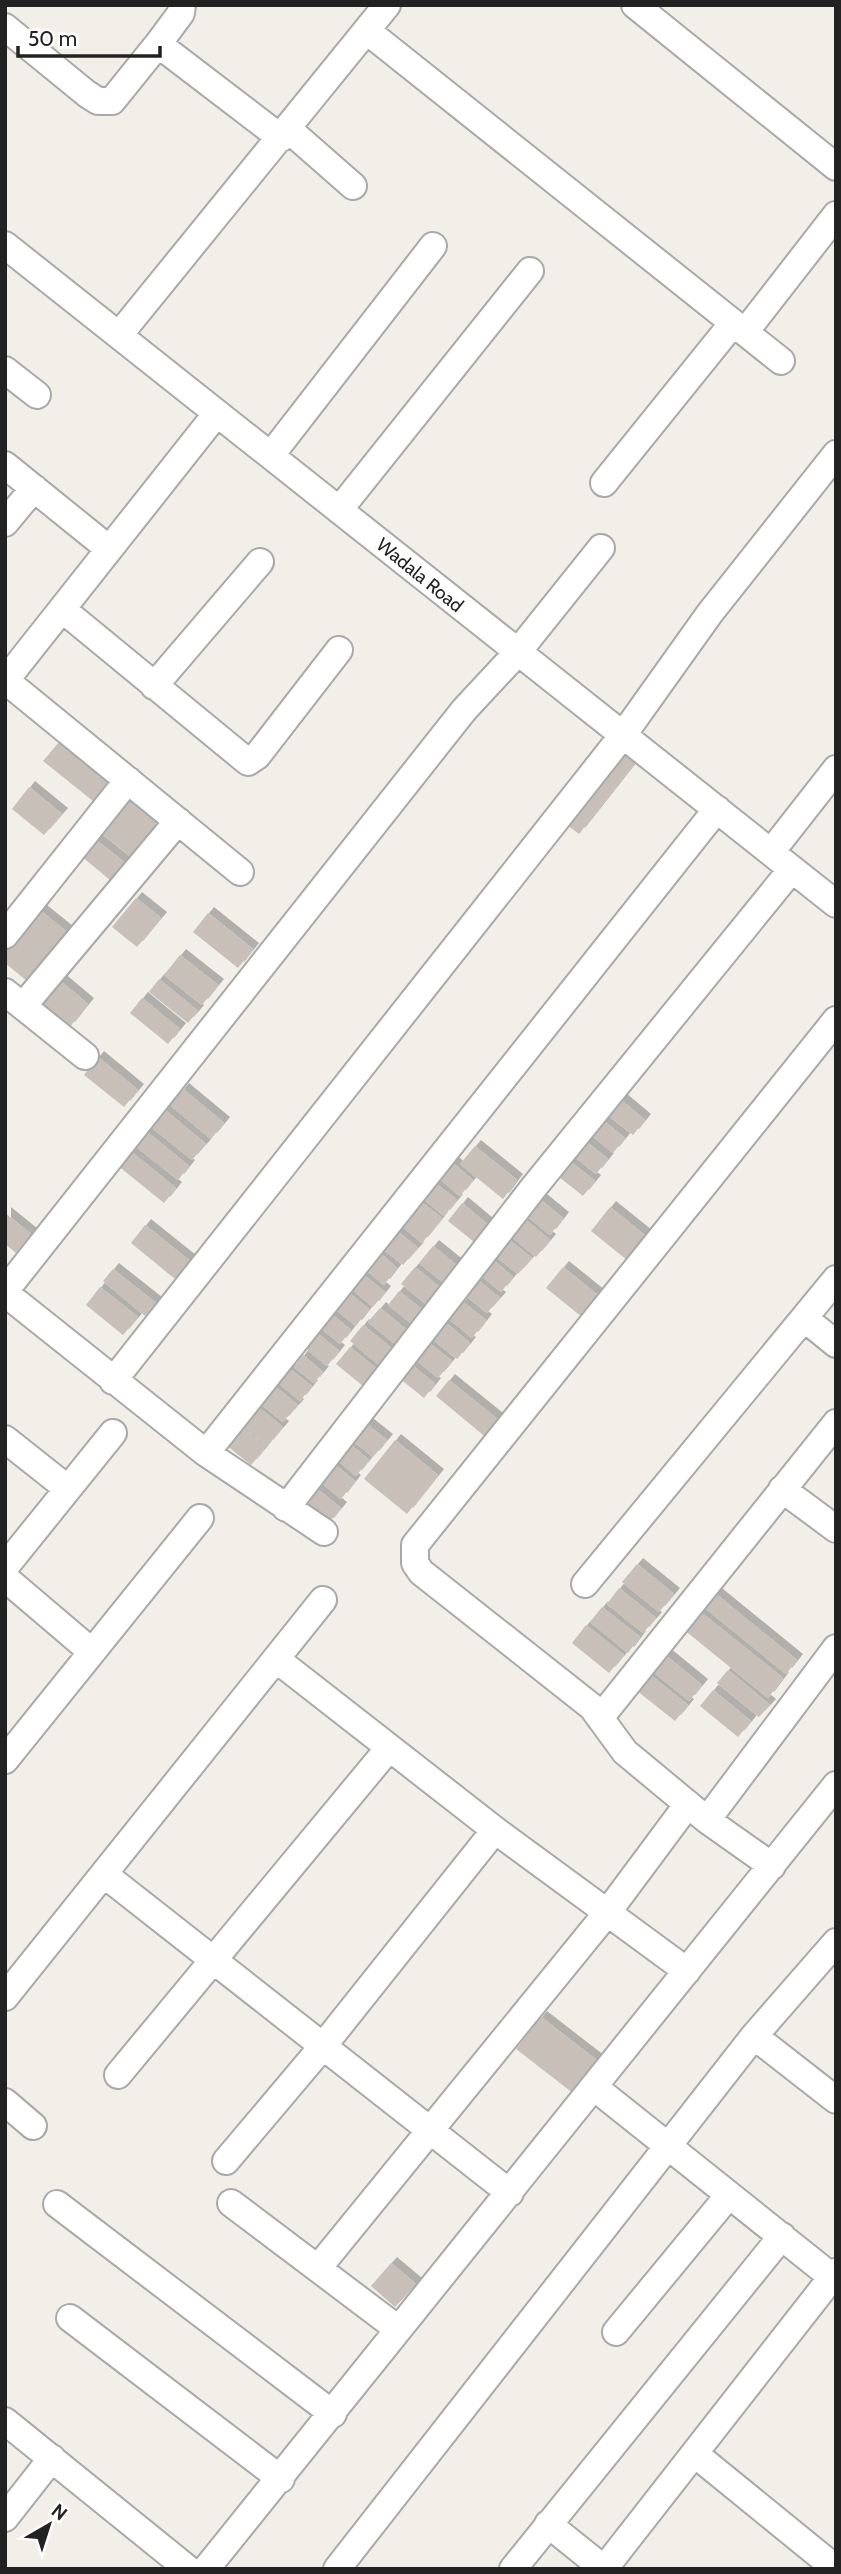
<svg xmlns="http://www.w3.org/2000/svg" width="841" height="2574" font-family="Cabin,sans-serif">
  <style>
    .building { fill: #c7bfb8; filter: url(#shadow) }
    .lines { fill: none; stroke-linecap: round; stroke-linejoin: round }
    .minor-casing { stroke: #a9a9a9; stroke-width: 30 }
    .minor { stroke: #fff; stroke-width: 26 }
    .labels { text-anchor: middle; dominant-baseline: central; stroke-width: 5; stroke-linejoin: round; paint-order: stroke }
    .street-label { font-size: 19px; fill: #222; stroke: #fff }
  </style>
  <defs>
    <filter id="shadow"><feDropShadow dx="6" dy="-6" stdDeviation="0" flood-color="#0004"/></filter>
  </defs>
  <rect width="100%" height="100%" fill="#f2efe9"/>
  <path class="building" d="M60,741l49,40 -16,20 -50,-40z
    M622,746l16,13 -59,75 -16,-12z
    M29,787l33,27 -18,21 -32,-26z
    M130,797l31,25 -29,36 -31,-25z
    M95,839l29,23 -14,18 -29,-24z
    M136,898l25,20 -24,29 -25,-20z
    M36,907l31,25 -40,49 -22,-18v-18z
    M208,913l45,36 -15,19 -45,-36z
    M180,955l38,30 -16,20 -38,-30z
    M57,978l31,26 -19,24 -31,-26z
    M159,979l39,32 -10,12 -39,-31z
    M142,998l38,31 -12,15 -38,-31z
    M98,1057l40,33 -14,17 -40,-32z
    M183,1089l41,34 -13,16 -41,-34z
    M620,1099l25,21 -12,15 -26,-20z
    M165,1110l41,34 -14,16 -41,-33z
    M604,1121l21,17 -12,15 -21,-17z
    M146,1131l43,35 -11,14 -44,-35z
    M587,1142l21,17 -12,15 -21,-17z
    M475,1146l42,34 -14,19 -43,-35z
    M129,1150l47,38 -12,15 -47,-38z
    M448,1159l25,21 -13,16 -25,-21z
    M571,1162l24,19 -12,15 -24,-19z
    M433,1181l24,19 -13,16 -24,-20z
    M541,1200l22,18 -13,17 -23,-19z
    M420,1201l22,17 -20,25 -22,-18z
    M462,1203l31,26 -14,17 -31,-25z
    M610,1207l36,29 -19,24 -36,-29z
    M5,1213l26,21 -15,19 -11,-9z
    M526,1220l24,20 -14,17 -24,-20z
    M145,1225l45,36 -15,18 -44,-36z
    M396,1230l22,18 -15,17 -22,-17z
    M508,1239l24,19 -14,16 -23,-18z
    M433,1246l26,21 -14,17 -26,-21z
    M380,1253l17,15 -13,17 -18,-15z
    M492,1259l21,18 -12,15 -22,-18z
    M415,1267l26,21 -14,17 -26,-21z
    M563,1267l36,29 -17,21 -36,-29z
    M113,1269l43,34 -11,13 -42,-35z
    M361,1273l24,19 -12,15 -24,-20z
    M479,1281l21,17 -13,15 -21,-17z
    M100,1287l38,30 -15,18 -37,-30z
    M399,1291l24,19 -11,14 -24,-19z
    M348,1292l21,17 -13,17 -21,-17z
    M463,1302l23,18 -14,18 -23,-19z
    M380,1308l27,22 -12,14 -27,-22z
    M329,1312l22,18 -11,14 -22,-18z
    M446,1323l24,20 -13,16 -25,-20z
    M363,1325l31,25 -14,16 -30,-25z
    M316,1332l23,19 -12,15 -23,-19z
    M428,1342l24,19 -14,17 -23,-19z
    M350,1347l27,22 -14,17 -27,-22z
    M303,1355l20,17 -9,11 -20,-16z
    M411,1364l24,20 -11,14 -25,-20z
    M287,1367l25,19 -12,15 -24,-20z
    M449,1380l53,43 -14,16 -52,-43z
    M272,1384l26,21 -15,17 -25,-20z
    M257,1406l26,21 -16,19 -25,-21z
    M363,1421l24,19 -14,17 -24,-19z
    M241,1426l25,21 -15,18 -25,-20z
    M395,1440l43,35 -31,39 -43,-35z
    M349,1443l20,17 -13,16 -20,-17z
    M333,1463l22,18 -14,18 -22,-18z
    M315,1487l26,21 -13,16 -26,-21z
    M637,1564l37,30 -15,18 -37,-30z
    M619,1588l37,30 -13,15 -36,-29z
    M711,1590l86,70 -11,14 -86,-70z
    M602,1607l38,30 -12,16 -38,-31z
    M698,1610l85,68 -15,20 -85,-69z
    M586,1625l38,30 -15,18 -37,-30z
    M664,1654l38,31 -13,16 -38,-31z
    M728,1670l42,35 -11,12 -42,-34z
    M649,1674l39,31 -13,16 -39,-31z
    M713,1690l38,31 -13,16 -38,-31z
    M541,2017l62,48 -25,32 -62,-48z
    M391,2263l25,21 -21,23 -24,-21z"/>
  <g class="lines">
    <g class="minor-casing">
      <path id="minor" d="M635,5l201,162
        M5,27l82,67 11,7h14l46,-57 123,94
        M367,31l414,330
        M158,44l23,-31 1,-8
        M288,129l65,57
        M5,245l831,659
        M745,332l91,-117
        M119,335l268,-330
        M5,370l32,25
        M271,455l162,-209
        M5,465l104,84
        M604,483l129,-160
        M339,510l191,-239
        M5,523l29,-35
        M62,609l186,153 9,-6 82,-106
        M5,680l235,192
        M5,681l212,-268
        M154,686l106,-124
        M771,852l65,-83
        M5,935l123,-155
        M5,992l80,64
        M23,1006l155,-185
        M5,1291l459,-581 53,-57 84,-105
        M5,1293l201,160 118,79
        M804,1318l32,26
        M113,1381l510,-646 87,-122 126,-159
        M5,1439l63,50
        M206,1453l511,-644
        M782,1489l54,40
        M286,1508l248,-321 258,-318
        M5,1567l108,-134
        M5,1578l87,74
        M585,1584l251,-305
        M276,1659l219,171 192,141
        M600,1718l236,-295
        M5,1760l195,-242
        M707,1820l129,-172
        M772,1866l-65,-46 -82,-68 -33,-45 -171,-135 -6,-9v-18l421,-525
        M105,1875l405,318
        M5,1997l318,-397
        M754,2036l82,64
        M118,2075l271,-327
        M594,2087l238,190
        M5,2102l28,24
        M226,2161l97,-115 172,-216
        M231,2203l167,126
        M57,2204l276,210
        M318,2268l289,-355 81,-109
        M70,2318l211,161
        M616,2332l113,-137
        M5,2421l183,148
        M695,2454l140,114
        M5,2518l47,-60
        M548,2524l56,45
        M206,2569l630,-784
        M337,2569l417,-533 82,-94
        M513,2569l269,-333
        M604,2569l232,-297"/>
    </g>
    <use href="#minor" class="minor"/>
  </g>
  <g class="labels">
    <g class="street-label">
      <text transform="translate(420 575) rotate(39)">Wadala Road</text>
    </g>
  </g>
  <rect width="841" height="2574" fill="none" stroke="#222222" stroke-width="14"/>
  <g transform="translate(49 2525) rotate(39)" stroke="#ffffff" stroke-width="5" paint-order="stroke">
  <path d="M0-5L12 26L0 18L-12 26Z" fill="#222222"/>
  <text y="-10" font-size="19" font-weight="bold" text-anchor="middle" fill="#222222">N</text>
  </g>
  <path d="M18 46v10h142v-10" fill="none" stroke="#222222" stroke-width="3.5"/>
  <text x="28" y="46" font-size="21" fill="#222222" stroke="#ffffff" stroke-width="5" paint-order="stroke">50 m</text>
</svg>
